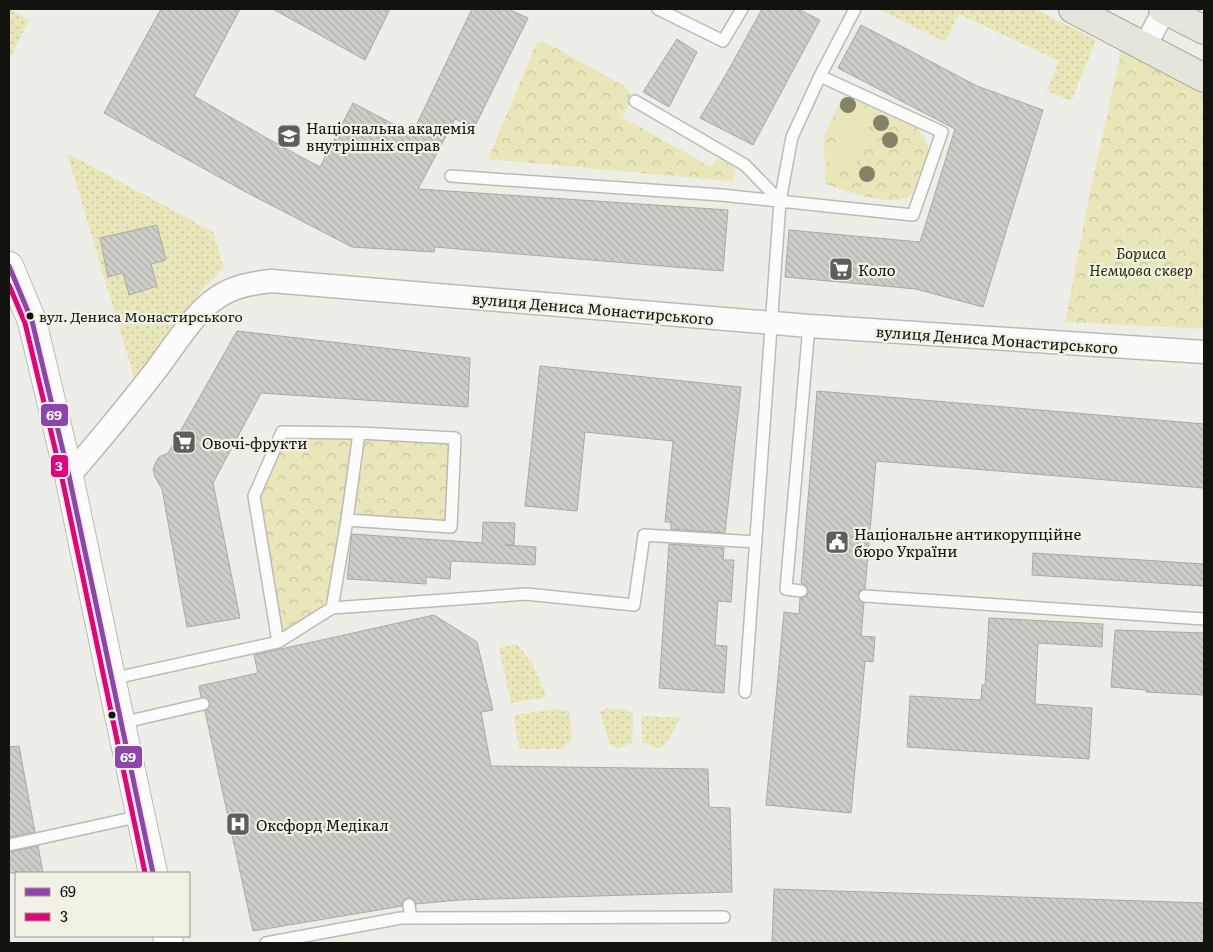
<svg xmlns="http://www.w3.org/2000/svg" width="1213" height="952" font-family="Literata,serif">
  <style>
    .grass { fill: url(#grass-dots) }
    .park { fill: url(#park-crowns) }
    .pitch { fill: #e8e7b9 }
    .building { fill: url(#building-back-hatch); stroke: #aaaaa5 }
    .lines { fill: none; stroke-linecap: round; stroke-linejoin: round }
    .lane-casing { stroke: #bbbbb6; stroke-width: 14 }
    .street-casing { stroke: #bbbbb6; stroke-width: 25 }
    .secondary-casing { stroke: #bbbbb6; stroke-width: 30 }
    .primary-casing { stroke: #a1a08e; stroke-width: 30 }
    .lane { stroke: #fcfcfc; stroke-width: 11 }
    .street { stroke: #fcfcfc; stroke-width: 22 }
    .secondary { stroke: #fcfcfc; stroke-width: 28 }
    .primary { stroke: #e6e5db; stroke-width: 28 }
    .bus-1-casing { stroke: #f1f1e5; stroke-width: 9 }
    .bus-2-casing { stroke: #f1f1e5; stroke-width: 9 }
    .bus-1 { stroke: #8e44ad; stroke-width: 5 }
    .bus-2 { stroke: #e5007d; stroke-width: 5 }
    .tree { fill: #848368 }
    .bus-dot { fill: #12120e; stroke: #f1f1e5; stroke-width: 2 }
    .labels { text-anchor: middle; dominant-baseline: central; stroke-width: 4.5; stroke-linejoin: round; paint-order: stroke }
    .bus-label { font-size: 14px; fill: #12120e; stroke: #f1f1e5; text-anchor: start }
    .poi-label { font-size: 15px; fill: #12120e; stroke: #f1f1e5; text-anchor: start }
    .park-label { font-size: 15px; font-style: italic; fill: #2e2c00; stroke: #f1f1e5 }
    .street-label { font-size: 15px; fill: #12120e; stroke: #f1f1e5 }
    .line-badge { stroke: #f1f1e5; stroke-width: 2 }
    .badge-label { font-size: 14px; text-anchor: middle; font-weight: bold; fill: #fff }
  </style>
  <defs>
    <pattern id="grass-dots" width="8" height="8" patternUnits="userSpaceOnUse" patternTransform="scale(1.25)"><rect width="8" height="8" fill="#e8e7b9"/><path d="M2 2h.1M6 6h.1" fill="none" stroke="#c6c59e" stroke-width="1.8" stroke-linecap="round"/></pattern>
    <pattern id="park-crowns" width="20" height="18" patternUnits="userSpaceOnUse" patternTransform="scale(1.25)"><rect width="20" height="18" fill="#e8e7b9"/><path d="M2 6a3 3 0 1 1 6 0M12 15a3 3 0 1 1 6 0" fill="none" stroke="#c6c59e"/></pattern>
    <pattern id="building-back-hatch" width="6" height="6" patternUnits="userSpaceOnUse" patternTransform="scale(1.25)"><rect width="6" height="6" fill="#cecec9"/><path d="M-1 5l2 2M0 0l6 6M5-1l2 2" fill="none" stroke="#b0b0ab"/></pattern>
  </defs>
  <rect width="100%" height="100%" fill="#eeeee8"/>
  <path class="grass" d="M9,9l20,11 -20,40z
    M878,9h157l61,31 -25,61 -24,-10 12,-30 -100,-47 -14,28z
    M67,153l146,79 11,36 -19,18 -69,98z
    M517,644l16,21 14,32 -36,6 -12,-55z
    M607,708l19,2 7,3 -1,30 -13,5 -9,-4 -10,-32z
    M557,709l12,2 3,28 -10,10h-43l-5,-34z
    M642,716l39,2 -17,28 -8,2 -14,-6z"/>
  <path class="park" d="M541,41l6,2 79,44c9,12 2,19 -4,30l89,50 6,-9 16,8 3,5 -3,9 -4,1 -241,-22 48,-115z
    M1118,46l86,45v238l-139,-7 25,-130 30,-136z
    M843,95l74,33c13,16 14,22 8,41 -3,9 -5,18 -11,24 -17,17 -69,-2 -89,-9l-1,-49z
    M282,432l173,6 -4,89 -104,-7 -15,88 -54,34 -24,-146z"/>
  <path class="pitch" d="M848,109l24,9 -18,53 -26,-9z"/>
  <path class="building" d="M161,9h79l-46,87 76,44 50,27 33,-64 59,31 60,-125h36l20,9 -54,110 -19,-9 -37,70 310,21 -5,61 -288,-24 -1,5 -82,-5 -108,-56 -140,-78z
    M273,9h117l-25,51z
    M762,9h36l22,11 -67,125 -53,-27 28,-47z
    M861,25l116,61 66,24 -60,197 -67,-18 -131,-12 4,-47 131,12 35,-113 -117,-61z
    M677,39l20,13 -28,55 -26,-15z
    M157,225l9,35 -15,4 6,22 -28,9 -6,-22 -15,4 -8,-39z
    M237,331l233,27 -2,49 -207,-14 -48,90 27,135 -53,9 -25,-138 -7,-12 -2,-8 3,-7 3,-5 9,-4z
    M540,366l201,21 -16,146 -54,-4v-7h-6l8,-81 -88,-9 -8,79 -52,-5z
    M817,391l387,33v64l-328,-27 -11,128 -6,2 -1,5 1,4 5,3 -3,33 14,1 -2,25 -8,-1 -14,152 -85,-8 18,-193 15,2 1,-16 7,-2 1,-4 -2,-7 -5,-2z
    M483,522l32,1 -1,22h-9l31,2 -1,18 -84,-4 -1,18 -24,-2v7l-79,-5 5,-45 130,9z
    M669,544l55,4 -1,12h11l-3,42 -13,-1 -3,44 12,1 -3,47 -65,-5z
    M1033,553l171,11v22l-172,-11z
    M434,615l43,27 16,68 -12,2 10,54 217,3 1,38 21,1 2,84 -273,8 -43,4 -2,-4 -6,-2 -4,2 -2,6 -149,25 -48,-220 3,-2 2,-6 -2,-4 -7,-2 -2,-11 59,-13 -4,-18z
    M989,618l114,6 -1,23 -64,-4 -3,61 57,4 -3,51 -182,-12 3,-51 71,4 1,-15h3z
    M1115,630l89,3v62l-58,-3v-2l-35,-3z
    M19,746l16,86 -26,5v-90z
    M38,846l5,27h-34v-21z
    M774,889l430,14v40h-432z"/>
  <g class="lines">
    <g class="lane-casing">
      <path id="lane" d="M658,9l65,32 19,-32
        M635,101l110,64 35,36
        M451,176l270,19 192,20 29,-83 -122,-56
        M801,591l-15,-2 23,-263
        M865,596l339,23
        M332,608l15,-88 12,-87
        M278,642l-24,-146 28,-64 77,1 96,5 -4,89 -104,-7
        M111,679l167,-37 54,-34 194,-14 108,11 10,-70 112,7
        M745,692l35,-491 12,-64 28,-61 35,-67
        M121,723l82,-19
        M9,845l132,-29
        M409,905l2,13
        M266,943l135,-25 323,-1"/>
    </g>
    <g class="street-casing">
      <path id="street" d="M1145,46l20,-37
        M69,476c30,-35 59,-70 87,-106 16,-21 35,-52 55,-68 19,-15 36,-18 60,-21l538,45 395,26"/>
    </g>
    <g class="secondary-casing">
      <path id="secondary" d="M9,266l23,55 37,155 44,211 40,186
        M167,936l2,7"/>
    </g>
    <g class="primary-casing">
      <path id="primary" d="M1073,9l131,69
        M1163,9l41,21"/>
    </g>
    <use href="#lane" class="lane"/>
    <use href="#street" class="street"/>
    <use href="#secondary" class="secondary"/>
    <use href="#primary" class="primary"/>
    <g class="bus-1-casing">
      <path id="bus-1" d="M9,266l23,55 37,155 84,397"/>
    </g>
    <g class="bus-2-casing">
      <path id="bus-2" d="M9,285l16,38 37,155 83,395"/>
    </g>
    <use href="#bus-1" class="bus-1"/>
    <use href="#bus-2" class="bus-2"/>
  </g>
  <g class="tree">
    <circle cx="848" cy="105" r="8"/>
    <circle cx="881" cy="123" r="8"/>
    <circle cx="890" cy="140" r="8"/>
    <circle cx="867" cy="174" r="8"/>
  </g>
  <defs>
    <g id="university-square" transform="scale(1.25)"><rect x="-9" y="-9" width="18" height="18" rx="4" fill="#5f5f5a" stroke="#f1f1e5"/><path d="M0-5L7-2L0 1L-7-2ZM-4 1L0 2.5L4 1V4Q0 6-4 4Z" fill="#fff"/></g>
    <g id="supermarket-square" transform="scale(1.25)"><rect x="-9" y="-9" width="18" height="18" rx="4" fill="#5f5f5a" stroke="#f1f1e5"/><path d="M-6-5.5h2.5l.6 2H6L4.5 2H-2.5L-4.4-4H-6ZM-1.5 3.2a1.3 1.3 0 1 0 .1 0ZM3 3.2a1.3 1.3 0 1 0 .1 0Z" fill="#fff"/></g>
    <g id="civic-square" transform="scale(1.25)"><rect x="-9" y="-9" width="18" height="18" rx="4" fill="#5f5f5a" stroke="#f1f1e5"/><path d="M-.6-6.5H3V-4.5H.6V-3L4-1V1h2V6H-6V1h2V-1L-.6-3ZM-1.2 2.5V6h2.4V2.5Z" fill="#fff"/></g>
    <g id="hospital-square" transform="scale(1.25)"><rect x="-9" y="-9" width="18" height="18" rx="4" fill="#5f5f5a" stroke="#f1f1e5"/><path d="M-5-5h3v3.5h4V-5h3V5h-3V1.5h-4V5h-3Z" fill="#fff"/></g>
  </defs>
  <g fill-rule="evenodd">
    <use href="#university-square" x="289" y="136"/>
    <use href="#supermarket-square" x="841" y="269"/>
    <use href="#supermarket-square" x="184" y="442"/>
    <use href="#civic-square" x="837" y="542"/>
    <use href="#hospital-square" x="238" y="824"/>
  </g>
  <g class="bus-dot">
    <circle cx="30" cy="316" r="4.5"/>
    <circle cx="112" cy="715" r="4.5"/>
  </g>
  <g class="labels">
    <g class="bus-label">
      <text x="39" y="316">вул. Дениса Монастирського</text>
    </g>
    <g class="poi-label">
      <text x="306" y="127">Національна академія<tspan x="306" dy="17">внутрішніх справ</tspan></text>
      <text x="858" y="269">Коло</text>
      <text x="202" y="442">Овочі-фрукти</text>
      <text x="854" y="533">Національне антикорупційне<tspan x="854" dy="17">бюро України</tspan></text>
      <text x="256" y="824">Оксфорд Медікал</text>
    </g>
    <g class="park-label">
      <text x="1141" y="252">Бориса<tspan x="1141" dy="17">Нємцова сквер</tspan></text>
    </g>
    <g class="street-label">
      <text transform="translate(593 308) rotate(5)">вулиця Дениса Монастирського</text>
      <text transform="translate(997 339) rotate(4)">вулиця Дениса Монастирського</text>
    </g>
  </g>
  <g class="line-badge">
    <rect x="40" y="403" width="29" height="24" rx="5" fill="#8e44ad"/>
    <rect x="50" y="454" width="19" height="24" rx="5" fill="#e5007d"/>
    <rect x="114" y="745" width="29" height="24" rx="5" fill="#8e44ad"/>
  </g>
  <g class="badge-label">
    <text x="54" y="420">69</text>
    <text x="59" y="471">3</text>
    <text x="128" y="762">69</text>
  </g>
  <rect width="1213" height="952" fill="none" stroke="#12120e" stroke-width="20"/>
  <rect x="15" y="872" width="175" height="65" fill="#f1f1e5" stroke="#98988f"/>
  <rect x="25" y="888" width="25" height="8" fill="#8e44ad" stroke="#98988f"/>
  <text x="60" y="897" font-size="15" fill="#12120e">69</text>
  <rect x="25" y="913" width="25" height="8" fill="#e5007d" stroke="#98988f"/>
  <text x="60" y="922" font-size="15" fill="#12120e">3</text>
</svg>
